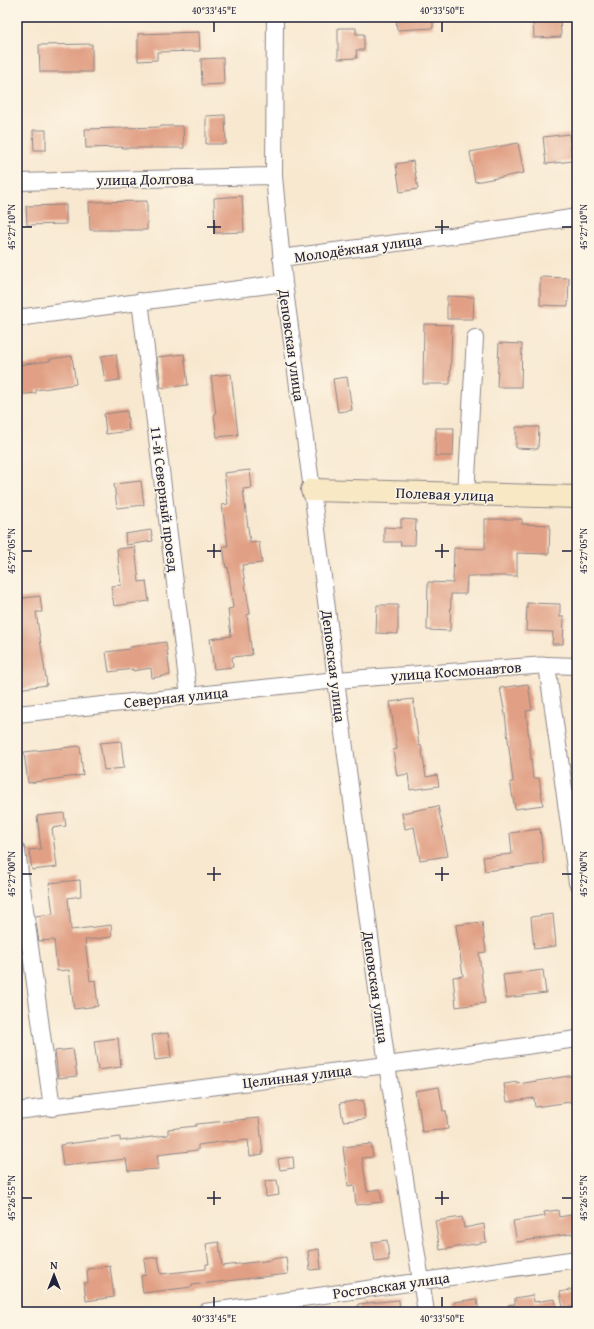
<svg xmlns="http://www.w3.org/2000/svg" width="594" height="1329" font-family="'Gentium Book Plus',serif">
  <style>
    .building { fill: #e1a085 }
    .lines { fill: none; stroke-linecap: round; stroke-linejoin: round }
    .street-casing { stroke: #8d8586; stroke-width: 18 }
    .secondary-casing { stroke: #8d8586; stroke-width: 24 }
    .street { stroke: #fff; stroke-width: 16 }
    .secondary { stroke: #f8e8c3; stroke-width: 22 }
    .ticks { fill: none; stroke: #22223b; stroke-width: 1.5 }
    .labels { text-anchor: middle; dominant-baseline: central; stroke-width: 3; stroke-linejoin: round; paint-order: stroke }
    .street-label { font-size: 15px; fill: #22223b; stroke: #fcf5e5 }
    .neatline { fill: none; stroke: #22223b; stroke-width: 1.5 }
    .ticks-label { font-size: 10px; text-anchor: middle; fill: #22223b }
  </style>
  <rect width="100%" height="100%" fill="#fcf5e5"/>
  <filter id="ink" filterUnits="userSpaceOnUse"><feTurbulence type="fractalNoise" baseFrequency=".025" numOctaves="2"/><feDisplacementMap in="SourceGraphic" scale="8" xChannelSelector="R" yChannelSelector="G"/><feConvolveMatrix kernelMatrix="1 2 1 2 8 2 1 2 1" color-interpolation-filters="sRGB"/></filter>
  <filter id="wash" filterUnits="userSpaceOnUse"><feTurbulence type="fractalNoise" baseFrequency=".012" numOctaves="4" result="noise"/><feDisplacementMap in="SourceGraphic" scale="16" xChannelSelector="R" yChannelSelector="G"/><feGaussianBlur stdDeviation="0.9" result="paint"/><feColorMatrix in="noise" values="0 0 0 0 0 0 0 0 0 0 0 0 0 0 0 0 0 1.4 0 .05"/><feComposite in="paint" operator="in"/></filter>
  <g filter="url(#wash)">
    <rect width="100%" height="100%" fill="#f8e8d0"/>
    <g id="blocks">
      <path class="building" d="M396,17h37v11l-36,2z
        M533,17h27l1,20 -27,1z
        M338,28h18v6h8v16h-8l1,8 -19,1z
        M199,32l1,19 -43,1v8l-19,1v-27z
        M92,44v28h-52l-1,-27z
        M223,58l1,26 -22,1 -1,-26z
        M225,115l1,29h-20v-28z
        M161,126h22l1,22h-61v-1l-37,1 -1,-19 76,-2z
        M33,130h13v20h-12z
        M569,134l4,27 -27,3 -3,-27z
        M518,143l6,30 -49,9 -5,-30z
        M413,161l5,28 -18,3 -4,-28z
        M242,196l2,36 -29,1 -1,-35z
        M147,201v29h-57l-1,-28z
        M66,205v19l-39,1 -1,-19z
        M540,277l29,1 -1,28 -28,-1z
        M447,296l27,1 -1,22h-26z
        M424,324l28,1 -2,59h-27z
        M499,343l23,1 -1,43h-24z
        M116,354l4,26 -15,2 -4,-26z
        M184,354l4,31 -27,3 -4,-31z
        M72,356l4,28 -40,6v3l-19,2v-30l33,-4v-2z
        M231,374l7,61 -21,2 -3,-22 2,-1 -5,-38z
        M347,377l5,33 -14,2 -5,-33z
        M127,411l2,20 -23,3 -2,-20z
        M516,427h23l-1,22 -22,-1z
        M436,428h18l-1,28h-18z
        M250,470l2,18 -9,1 7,54 9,-1 3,21 -20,2 8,49 -3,1 5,40 -20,2 1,10 -19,2 -4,-30 21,-3 -3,-27 5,-1 -5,-41 -2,1 -3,-22h5l-6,-41 6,-1 -4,-31z
        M141,481l3,24 -27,3 -3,-24z
        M401,519l15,1 -1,25h-15l1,-3h-17v-15l17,1z
        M485,519h37v5l28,1 -1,29 -32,-1v23h-50l-1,18h-15l-1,37 -23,-1 1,-48 25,1 1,-35 31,1z
        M151,530l2,11 -27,4 -1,-11z
        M135,547l4,35 7,-1 3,20 -35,5 -3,-20 10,-1 -4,-36z
        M40,596l2,16h-6l11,73 -30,4v-90z
        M527,603l33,1v13h4l-1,27h-11l1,-12 -27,-1z
        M377,605h21v29l-22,-1z
        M166,642l4,33 -18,3 -1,-10 -18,3v-2l-24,3 -3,-20 24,-3v-2z
        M528,684l4,26 -6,1 7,67h6l4,27 -28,4 -5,-27h3l-8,-68 -5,-26z
        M413,699l6,47 2,-1 5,32 11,-2 2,11 -29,4 -2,-16 -11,2 -4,-26 4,-1 -7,-47z
        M121,741l3,27 -20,2 -4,-27z
        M80,746l3,29 -55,8 -4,-31z
        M438,806l10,50 -28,4 -6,-33 -9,2 -3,-16z
        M64,813l2,13 -14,2 5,39 -25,3 -3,-20 12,-1 -4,-33z
        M540,829l4,35 -59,7 -2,-14 29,-3 -2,-21z
        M80,880l1,16 -13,2 3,32 40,-5 1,12 -27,3 5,41 5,-1 3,26 -24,3 -5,-39 -12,1 -3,-31 -15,1 -4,-25 18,-2 -4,-31z
        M553,914l3,32 -22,3 -3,-32z
        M482,922l4,30 -7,1 6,50 -29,4 -3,-30 10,-1 -7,-51z
        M543,970l3,23 -40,5 -3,-23z
        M168,1033l3,25 -16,2 -3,-25z
        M118,1038l3,29 -23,3 -4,-29z
        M73,1049l4,27 -19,2 -3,-27z
        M575,1075l2,26 -42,6 -1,-9 -27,4 -3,-18 14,-2v2z
        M439,1087l4,24h3l2,18 -26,3 -3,-26 -1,1 -3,-16z
        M363,1100l2,19 -22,2 -3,-18z
        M259,1118l4,36 -13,2 -2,-16 -20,2v-1l-30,4v5l-41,5 2,14 -31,2 -2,-12 -63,7 -3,-21 60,-8v4l48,-6v-6l28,-3v-2z
        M371,1144l2,13 -11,1 5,33 13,-2 2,13 -26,3 -2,-20 -6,1 -5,-39z
        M293,1157l1,11 -14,2 -2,-11z
        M277,1180l2,15 -13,2 -1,-16z
        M558,1210l1,7 18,-3v19l-60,9 -4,-21 32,-5 -1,-4z
        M462,1217l2,11 20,-4 2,18 -46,8 -5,-29z
        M387,1240l2,20 -14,2 -3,-20z
        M219,1242l3,24 50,-6 -1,-1 15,-2 2,17 -96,11v2l-49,6 -2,-17 5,-1 -2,-16 14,-2 3,17 45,-5v-5h3l-3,-20z
        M319,1249l2,20 -11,1 -2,-19z
        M110,1266l4,31 -28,4 -2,-18h4l-1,-14z
        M574,1289l3,17 -14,2 -3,-16z
        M533,1295l1,7 21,-3 2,13h-48l-1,-7 7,-1v-6z
        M477,1299l2,13h-23l-2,-10z
        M399,1300l1,12h-42v-8z"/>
    </g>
  </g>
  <g filter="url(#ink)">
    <use href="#blocks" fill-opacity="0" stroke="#8d8586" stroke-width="1"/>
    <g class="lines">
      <g class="street-casing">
        <path id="street" d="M275,17l-1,159 10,107 28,207 24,190 51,385 39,247
          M17,182l257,-6
          M281,258l193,-25 103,-16
          M140,301l49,395
          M17,318l267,-35
          M466,495l9,-157
          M547,665l30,218
          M17,714l172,-18 147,-16 211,-15 30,1
          M17,851l35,257
          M17,1111l370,-46 190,-26
          M205,1312l372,-53"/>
      </g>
      <g class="secondary-casing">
        <path id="secondary" d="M312,490l265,7"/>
      </g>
      <use href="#street" class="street"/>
      <use href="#secondary" class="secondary"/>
    </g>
  </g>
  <path class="ticks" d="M214,22v10M442,22v10M214,220v14M442,220v14M22,227h10M207,227h14M435,227h14M562,227h10M214,544v14M442,544v14M22,551h10M207,551h14M435,551h14M562,551h10M214,867v14M442,867v14M22,874h10M207,874h14M435,874h14M562,874h10M214,1191v14M442,1191v14M22,1198h10M207,1198h14M435,1198h14M562,1198h10M214,1297v10M442,1297v10"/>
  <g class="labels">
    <g class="street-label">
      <text transform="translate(145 179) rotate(-1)">улица Долгова</text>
      <text transform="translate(358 248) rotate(-8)">Молодёжная улица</text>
      <text transform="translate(292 345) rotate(82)">Деповская улица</text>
      <text transform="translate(445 494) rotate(2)">Полевая улица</text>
      <text transform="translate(165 499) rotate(83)">11-й Северный проезд</text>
      <text transform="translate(334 666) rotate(83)">Деповская улица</text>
      <text transform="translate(456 671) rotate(-4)">улица Космонавтов</text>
      <text transform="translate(176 697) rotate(-6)">Северная улица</text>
      <text transform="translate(376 987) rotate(82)">Деповская улица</text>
      <text transform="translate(297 1076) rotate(-7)">Целинная улица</text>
      <text transform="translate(391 1285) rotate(-8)">Ростовская улица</text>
    </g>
  </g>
  <rect width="594" height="1329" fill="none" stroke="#fcf5e5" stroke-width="44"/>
  <g transform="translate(54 1275)" stroke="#fcf5e5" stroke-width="3" paint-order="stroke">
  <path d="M0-3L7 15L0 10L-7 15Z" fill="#22223b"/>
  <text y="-6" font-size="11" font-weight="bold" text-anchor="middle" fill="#22223b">N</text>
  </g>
  <rect x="22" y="22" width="550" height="1285" class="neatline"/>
  <g class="ticks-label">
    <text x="214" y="14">40°33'45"E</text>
    <text x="442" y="14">40°33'50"E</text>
    <text transform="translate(11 227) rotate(-90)" y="4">45°27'10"N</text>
    <text transform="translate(583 227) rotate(-90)" y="4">45°27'10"N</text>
    <text transform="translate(11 551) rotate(-90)" y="4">45°27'05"N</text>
    <text transform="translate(583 551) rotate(-90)" y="4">45°27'05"N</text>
    <text transform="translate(11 874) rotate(-90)" y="4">45°27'00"N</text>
    <text transform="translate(583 874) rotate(-90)" y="4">45°27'00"N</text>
    <text transform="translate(11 1198) rotate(-90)" y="4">45°26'55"N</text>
    <text transform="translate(583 1198) rotate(-90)" y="4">45°26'55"N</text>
    <text x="214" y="1322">40°33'45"E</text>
    <text x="442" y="1322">40°33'50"E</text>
  </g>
</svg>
